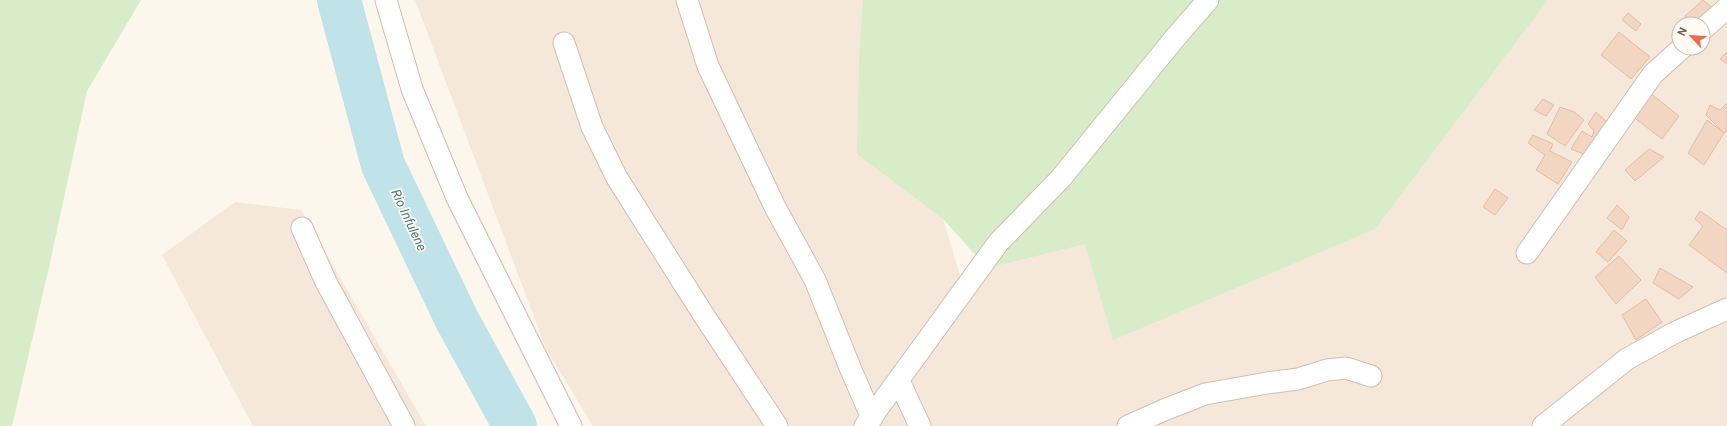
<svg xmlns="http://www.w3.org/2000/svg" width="1727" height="426" font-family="Roboto,sans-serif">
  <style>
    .residential { fill: #f5e8da; fill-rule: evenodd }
    .green { fill: #d8ecc9 }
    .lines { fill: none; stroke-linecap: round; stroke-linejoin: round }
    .river { stroke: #bfe3e8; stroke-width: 44 }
    .building { fill: #f3d5c3; stroke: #e6bba3 }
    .street-casing { stroke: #d1beb0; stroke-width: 23 }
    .street { stroke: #fff; stroke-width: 21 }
    .labels { text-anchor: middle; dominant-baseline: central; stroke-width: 3.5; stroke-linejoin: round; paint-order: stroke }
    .water-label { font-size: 13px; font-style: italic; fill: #437c86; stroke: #fffaf3 }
  </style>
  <rect width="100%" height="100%" fill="#fdf6ec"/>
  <path class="residential" d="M415,0h478l50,219 21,69 242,-288h521v426h-1134l-47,-77zM1679,24h24v24h-24z
    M235,202l66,8 125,216h-173l-91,-171z"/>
  <path class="green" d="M0,0h141l-54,91 -37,172 -38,163h-12z
    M863,0h685l-173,229 -262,111 -28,-96 -98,24 -44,-49 -86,-65 2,-94z"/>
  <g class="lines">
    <path class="river" d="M339,0l44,165 74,155 58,106"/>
  </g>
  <path class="building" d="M1703,0l10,8 -17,16h-8l-3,-8z
    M1628,13l13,11 -5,7 -14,-11z
    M1619,32l31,25 -19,22 -30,-24z
    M1727,52v12l-7,-5z
    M1650,93l29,23 -17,23 -30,-23z
    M1543,99l11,6 -8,11 -12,-6z
    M1727,103v28l-3,2 -18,-18 4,-10 10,5z
    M1560,107l14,5 10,8 -19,26 -18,-12z
    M1596,112l12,11 -24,31 -13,-5 11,-18 10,6 2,-6 -6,-7z
    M1707,120l17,13 -20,32 -16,-12z
    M1533,135l20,9 -3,7 22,11 -14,22 -22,-14 9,-15 -17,-12z
    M1649,149l15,8 -29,24 -10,-11z
    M1495,189l13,9 -13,17 -12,-8z
    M1617,205l12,12 -7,13 -15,-12z
    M1700,211l27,19v43l-38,-28 14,-19 -8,-7z
    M1614,230l13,11 -19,21 -12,-10z
    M1619,256l22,24 -25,24 -21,-27z
    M1660,268l33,19 -14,12 -26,-16z
    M1646,299l16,23 -26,18 -14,-25z"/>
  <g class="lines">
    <g class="street-casing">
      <path id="street" d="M386,0l26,89 45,109 114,228
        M687,0l21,66 67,141 40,73 36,90 21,48
        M1703,29l24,-21
        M564,43l28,84 25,51 86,136 74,112
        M302,228l24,54 78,144
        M1527,253l126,-179 29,-26
        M899,381l21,45
        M865,426l133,-183 63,-65 114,-140 33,-38
        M1128,426l36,-16 41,-16 62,-11 31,-4 29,-9 19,-2 25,8
        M1543,426l84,-67 49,-27 51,-23"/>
    </g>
    <use href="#street" class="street"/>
  </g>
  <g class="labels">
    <g class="water-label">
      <text transform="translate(409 220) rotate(65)">Rio Infulene</text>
    </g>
  </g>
  <g transform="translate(1691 36) rotate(296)"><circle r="19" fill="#fffaf3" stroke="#cabbb1"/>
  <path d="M0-3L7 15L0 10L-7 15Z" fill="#e76f51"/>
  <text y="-6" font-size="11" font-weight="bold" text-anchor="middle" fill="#7a5c4d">N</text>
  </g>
</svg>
